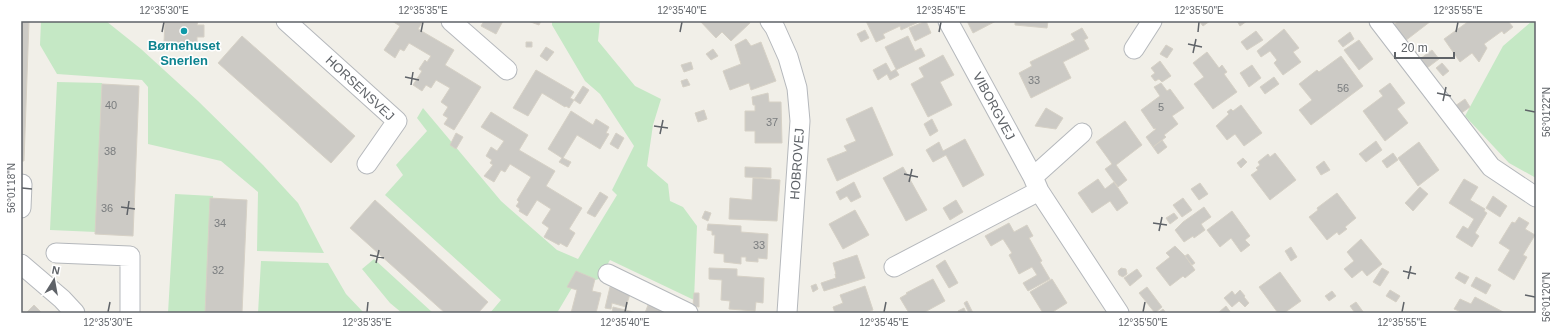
<svg xmlns="http://www.w3.org/2000/svg" width="1557" height="334" font-family="Arial,sans-serif">
  <style>
    .green { fill: #c5e8c5 }
    .building { fill: #cccac5; stroke: #d6d1c6 }
    .lines { fill: none; stroke-linecap: round; stroke-linejoin: round }
    .minor-casing { stroke: #b5b8bc; stroke-width: 21 }
    .minor { stroke: #fff; stroke-width: 19 }
    .ticks { fill: none; stroke: #5f6368; stroke-width: 1.5 }
    .culture-dot { fill: #0f9aa8; stroke: #fff; stroke-width: 1.5 }
    .labels { text-anchor: middle; dominant-baseline: central; stroke-width: 3; stroke-linejoin: round; paint-order: stroke }
    .number-label { font-size: 11px; fill: #7a7d7f }
    .culture-label { font-size: 13px; font-weight: bold; fill: #0d838f; stroke: #fff }
    .street-label { font-size: 13px; fill: #5f6368; stroke: #fff }
    .neatline { fill: none; stroke: #5f6368; stroke-width: 1.5 }
    .ticks-label { font-size: 10px; text-anchor: middle; fill: #5f6368 }
  </style>
  <rect width="100%" height="100%" fill="#f1efe8"/>
  <path class="green" d="M41,21h65l35,28 57,52 65,64 35,38 26,50 -67,-2 1,-59 -37,-31 -73,-17v-57l-6,-7 -85,-6 -17,-29z
    M552,21h48l-2,20 37,45 26,13 -8,26 -6,41 21,18 2,17 13,6 14,19 -3,74 -84,-40 -11,19 -26,7 -16,27h-67l11,-13 -116,-105 18,-20 -7,-10 31,-34 -10,-13 6,-10 78,93 56,49 21,9 39,-64 -5,-5 22,-44 -34,-52 -15,-13 -33,-56z
    M1532,21h4v157l-27,-15 -44,-47 38,-70z
    M57,82l45,1 -6,149 -46,-2z
    M175,194l38,2 -4,117h-41z
    M374,259l59,54h-31l-12,-10 -28,-34z
    M261,261l67,2 18,31 18,19h-106z"/>
  <path class="building" d="M21,21h8l-5,140h-3z
    M165,21h33l-1,4h7v12h-7v6l-33,-1z
    M392,21h31l-5,8 36,21 -9,15 36,22 -27,43 -10,-6 4,-6 -5,-3 5,-8 -7,-5 9,-14 -14,-8 -5,8 -5,-3 -4,6 -9,-6 9,-14 -3,-2 6,-9 2,2 4,-6 -22,-13 -5,8 -4,-2 -5,9 -11,-8 16,-24z
    M484,21h19l-7,13 -15,-8z
    M528,21h13l-2,4z
    M700,21h49l1,2 -19,18 -9,-9 -6,6z
    M866,21h55l-20,9 -1,-4 -17,8 2,4 -9,4z
    M926,21l5,12 -16,8 -6,-13z
    M967,21h29l-23,12z
    M1015,21h33l-1,7 -32,-3z
    M1199,21h11l-7,5z
    M1237,21h10l-7,5z
    M1399,21h32l-26,20 -12,-16z
    M1469,21h39l5,6 -9,7 -2,-3 -18,13 3,4 -8,14 -7,-9 -12,9 -16,-23z
    M1082,28l6,10 -4,2 5,9 -26,13 8,16 -40,20 -12,-25 13,-7 -2,-4 45,-22 -4,-6z
    M1284,29l15,19 -6,4 8,10 -18,13 -9,-12 3,-3 -7,-9 -9,6 -4,-6z
    M865,30l4,8 -8,4 -4,-8z
    M1256,31l7,9 -16,10 -6,-8z
    M1350,32l4,7 -11,8 -5,-6z
    M242,36l113,100 -24,27 -113,-100z
    M908,36l7,15 6,-3 4,8 -29,14 3,5 -9,5 -3,-6 -9,6 -5,-10 13,-7 5,9 5,-3 -11,-22z
    M746,39l5,7 10,-4 15,39 -25,9 -2,-7 -19,7 -7,-19 18,-7 -6,-19z
    M1359,40l14,19 -14,11 -15,-20z
    M526,42h6v5h-6z
    M1166,45l7,4 -6,9 -7,-4z
    M546,47l8,5 -7,9 -7,-5z
    M713,49l5,7 -7,4 -5,-6z
    M1432,50l7,9 -12,9 -7,-9z
    M1207,52l12,16 3,-3 5,7 -3,2 13,18 -24,17 -19,-25 10,-7 -11,-14z
    M943,55l11,20 -14,7 12,23 -24,12 -17,-33 13,-7 -5,-9z
    M1341,56l22,30 -52,39 -12,-15 13,-10 -13,-16 18,-14 2,2z
    M1160,61l11,15 -9,6 -3,-3 -4,2 -4,-5 4,-3 -4,-5z
    M691,62l2,7 -9,3 -3,-7z
    M1442,63l7,8 -6,5 -7,-8z
    M1252,65l9,13 -12,9 -9,-14z
    M536,70l38,22 -4,6 4,2 -5,8 -3,-2 -1,1 -23,-14 -14,23 -15,-8z
    M1274,77l5,7 -14,10 -5,-7z
    M687,79l3,6 -7,2 -2,-6z
    M1161,83l6,8 3,-2 14,19 -12,8 6,8 -14,11 2,2 -13,10 -7,-10 10,-8 -1,-1 -1,1 -13,-19 19,-14 -6,-9z
    M1390,83l15,20 -8,6 11,14 -23,18 -22,-30 20,-15 -4,-5z
    M102,84l37,2 -6,150 -38,-2z
    M583,86l6,4 -9,14 -6,-4z
    M768,93l1,9h12l1,41h-27v-12h-10v-20h10v-6h-2l-1,-8z
    M1465,99l5,8 -10,7 -5,-8z
    M1241,105l21,28 -18,13 -9,-12 -8,6 -11,-14 13,-12 -2,-2 4,-3 2,2z
    M872,107l21,48 -56,26 -10,-22 20,-8 -3,-5 12,-5 -10,-22z
    M1046,108l17,10 -7,11 -21,-3z
    M704,110l3,9 -9,3 -3,-9z
    M571,111l22,14 3,-6 13,8 -3,6 3,1 -9,15 -23,-14 -14,23 8,4 -3,5 -9,-5 3,-4 -14,-9z
    M491,112l37,23 -9,15 36,21 -9,15 36,22 -13,21 6,4 -8,14 -7,-4 -1,2 -15,-8 5,-9 -7,-5 9,-14 -14,-9 -10,16 -8,-5 1,-2 -4,-3 3,-4 -2,-2 14,-23 -21,-13 -5,8 -4,-2 -7,12 -10,-6 9,-11 -3,-2 2,-3 -6,-4 5,-9 6,4 7,-10 -23,-14z
    M932,119l6,12 -8,5 -6,-12z
    M1125,121l17,24 -26,20 11,15 -9,7 -13,-18 7,-5 -16,-22z
    M456,133l7,4 -7,12 -6,-4z
    M616,133l8,5 -6,11 -8,-5z
    M965,139l19,36 -21,12 -17,-32 -13,7 -7,-12 13,-8 4,9z
    M1162,140l5,7 -9,7 -5,-7z
    M1376,141l6,9 -16,12 -7,-8z
    M1419,142l20,28 -21,16 -20,-28z
    M1275,153l21,27 -26,20 -19,-25 7,-5 -2,-2 4,-3 -2,-3 10,-8 2,3z
    M1393,153l5,7 -11,8 -5,-7z
    M1243,158l4,4 -6,6 -4,-5z
    M1324,161l6,9 -9,5 -5,-8z
    M745,167l26,1v10l-26,-1z
    M903,167l24,43 -21,11 -23,-43z
    M753,178l27,2 -3,41 -48,-2 1,-21 22,2z
    M1098,179l7,10 9,-7 14,21 -11,8 -7,-10 -18,12 -14,-20z
    M1464,179l14,8 -8,13 15,9 -1,2 3,2 -12,20 4,3 -7,11 -16,-10 7,-11 5,3 6,-10 -25,-16z
    M854,182l7,15 -10,5 -4,-6 -7,4 -4,-8z
    M1200,183l8,11 -9,6 -8,-11z
    M1420,187l8,7 -15,17 -8,-8z
    M600,192l8,5 -13,20 -8,-4z
    M1337,193l19,25 -11,9 2,2 -8,6 -2,-3 -10,8 -18,-23 9,-7 -1,-2z
    M1493,196l14,10 -7,11 -14,-9z
    M210,198l37,2 -5,113h-37z
    M1183,198l9,12 -10,7 -9,-12z
    M375,200l113,102 -10,11h-33l-95,-85z
    M956,200l7,12 -13,8 -7,-12z
    M1204,207l7,10 -10,7 4,6 -11,8 -1,-2 -9,6 -9,-12 8,-8z
    M855,210l14,25 -26,14 -14,-25z
    M705,211l6,2 -3,8 -6,-3z
    M1232,211l18,25 -5,4 5,5 -9,7 -10,-14 -11,9 -13,-17z
    M1174,213l4,5 -8,6 -4,-6z
    M1519,217l10,6 -4,6 10,6 -12,20 4,2 -13,23 -16,-10 12,-20 -11,-7 13,-21 3,1z
    M1009,223l5,9 13,-7 6,11 -4,2 13,23 -2,1 10,17 -22,12 -5,-8 14,-8 -5,-8 -13,7 -10,-19 3,-2 -9,-14 -12,7 -6,-10z
    M708,224l33,2v6l27,2 -1,25 -9,-1v4l-12,-1v-4h-5v7l-17,-2v-8l-10,-1 1,-18h-3v-4l-5,-1z
    M1361,239l21,25 -15,12 -5,-6 -10,8 -8,-9 10,-8 -7,-9z
    M1175,246l10,10 10,14 -10,8 -2,-2 -13,10 -14,-18 14,-11 -4,-4z
    M1291,247l6,10 -6,4 -6,-10z
    M1188,254l7,9 -3,2 -7,-9z
    M857,255l8,23 -41,13 -3,-8 15,-5 -1,-4h1l-3,-11z
    M945,260l13,23 -9,5 -13,-22z
    M709,268l28,1v7l27,2 -1,25 -7,-1 -1,9 -26,-2 1,-8 -9,-1 1,-20 -13,-1z
    M1121,268l5,1 1,5 -4,3 -4,-2 -1,-4z
    M1382,268l7,4 -9,14 -7,-4z
    M1137,269l5,7 -12,10 -6,-8z
    M576,271l19,8 -3,12 9,2 -5,20h-25l6,-23 -10,-3z
    M1280,272l21,29 -17,12h-6l-19,-26z
    M1459,272l10,5 -4,7 -10,-6z
    M1476,277l15,8 -5,9 -15,-8z
    M933,279l12,22 -22,12h-14l-9,-15 7,-4 -1,-1z
    M1052,279l15,24 -16,10h-8l-13,-21z
    M816,284l2,5 -5,3 -2,-6z
    M865,286l8,24 -7,3h-31l-2,-6 10,-4 -3,-8z
    M610,287l20,7 -4,13 -14,-4 -1,6 -6,-1z
    M1147,287l15,20 -7,6 -16,-20z
    M1240,290l5,6 -1,1 5,6 -4,4 -6,-6 -7,6 -8,-9 8,-7 3,4z
    M1390,290l10,6 -4,6 -10,-6z
    M1332,291l4,5 -7,5 -4,-5z
    M694,293h5v14l-6,-1z
    M1475,297l30,16h-46v-2l-5,-2 6,-10 11,5z
    M967,301l6,12h-4l-5,-10z
    M1356,302l8,11h-9l-5,-7z
    M34,305l8,8h-16z
    M648,305l12,4 -1,4h-14z
    M1226,306l5,7h-13z
    M613,307l24,6h-25z
    M964,308l2,5h-7l-1,-2z
    M1163,309l3,4h-8z"/>
  <g class="lines">
    <g class="minor-casing">
      <path id="minor" d="M286,21l111,100 -30,43
        M451,21l56,49
        M770,21l5,7 13,29 9,31 3,33 -13,192
        M948,21l85,156 6,14 80,122
        M1379,21l112,146 45,30
        M1134,49l18,-28
        M1033,177l49,-44
        M21,184h1l-1,24
        M56,253l74,3v57
        M21,264l41,35 13,14
        M894,267l145,-76
        M608,274l80,39"/>
    </g>
    <use href="#minor" class="minor"/>
  </g>
  <path class="ticks" d="M162,32l2,-10M421,32l2,-10M680,32l2,-10M939,32l2,-10M1198,32l1,-10M1456,32l2,-10M1188,44l14,3M1193,53l3,-14M405,77l14,3M411,85l2,-13M1437,93l14,3M1443,101l3,-14M1525,110l10,2M654,126l14,2M660,134l3,-14M904,174l14,3M909,182l3,-13M22,188l10,1M121,207l14,2M127,215l2,-14M1153,223l14,2M1159,231l3,-14M370,255l14,3M376,263l3,-13M1403,271l13,3M1408,279l3,-13M1525,295l10,2M108,312l2,-10M367,312l1,-10M625,312l2,-10M884,312l2,-10M1143,312l2,-10M1402,312l2,-10"/>
  <circle class="culture-dot" cx="184" cy="31" r="4"/>
  <g class="labels">
    <g class="number-label">
      <text x="1034" y="80">33</text>
      <text x="1343" y="88">56</text>
      <text x="111" y="105">40</text>
      <text x="1161" y="107">5</text>
      <text x="772" y="122">37</text>
      <text x="110" y="151">38</text>
      <text x="107" y="208">36</text>
      <text x="220" y="223">34</text>
      <text x="759" y="245">33</text>
      <text x="218" y="270">32</text>
    </g>
    <g class="culture-label">
      <text x="184" y="45">Børnehuset<tspan x="184" dy="15">Snerlen</tspan></text>
    </g>
    <g class="street-label">
      <text transform="translate(360 88) rotate(43)">HORSENSVEJ</text>
      <text transform="translate(994 106) rotate(62)">VIBORGVEJ</text>
      <text transform="translate(797 164) rotate(-86)">HOBROVEJ</text>
    </g>
  </g>
  <rect width="1557" height="334" fill="none" stroke="#ffffff" stroke-width="44"/>
  <g transform="translate(54 280) rotate(11)" stroke="#ffffff" stroke-width="3" paint-order="stroke">
  <path d="M0-3L7 15L0 10L-7 15Z" fill="#5f6368"/>
  <text y="-6" font-size="11" font-weight="bold" text-anchor="middle" fill="#5f6368">N</text>
  </g>
  <path d="M1395 52v6h59v-6" fill="none" stroke="#5f6368" stroke-width="2"/>
  <text x="1401" y="52" font-size="12" fill="#5f6368" stroke="#ffffff" stroke-width="3" paint-order="stroke">20 m</text>
  <rect x="22" y="22" width="1513" height="290" class="neatline"/>
  <g class="ticks-label">
    <text x="164" y="14">12°35'30"E</text>
    <text x="423" y="14">12°35'35"E</text>
    <text x="682" y="14">12°35'40"E</text>
    <text x="941" y="14">12°35'45"E</text>
    <text x="1199" y="14">12°35'50"E</text>
    <text x="1458" y="14">12°35'55"E</text>
    <text transform="translate(1546 112) rotate(-90)" y="4">56°01'22"N</text>
    <text transform="translate(11 188) rotate(-90)" y="4">56°01'18"N</text>
    <text transform="translate(1546 297) rotate(-90)" y="4">56°01'20"N</text>
    <text x="108" y="326">12°35'30"E</text>
    <text x="367" y="326">12°35'35"E</text>
    <text x="625" y="326">12°35'40"E</text>
    <text x="884" y="326">12°35'45"E</text>
    <text x="1143" y="326">12°35'50"E</text>
    <text x="1402" y="326">12°35'55"E</text>
  </g>
</svg>
